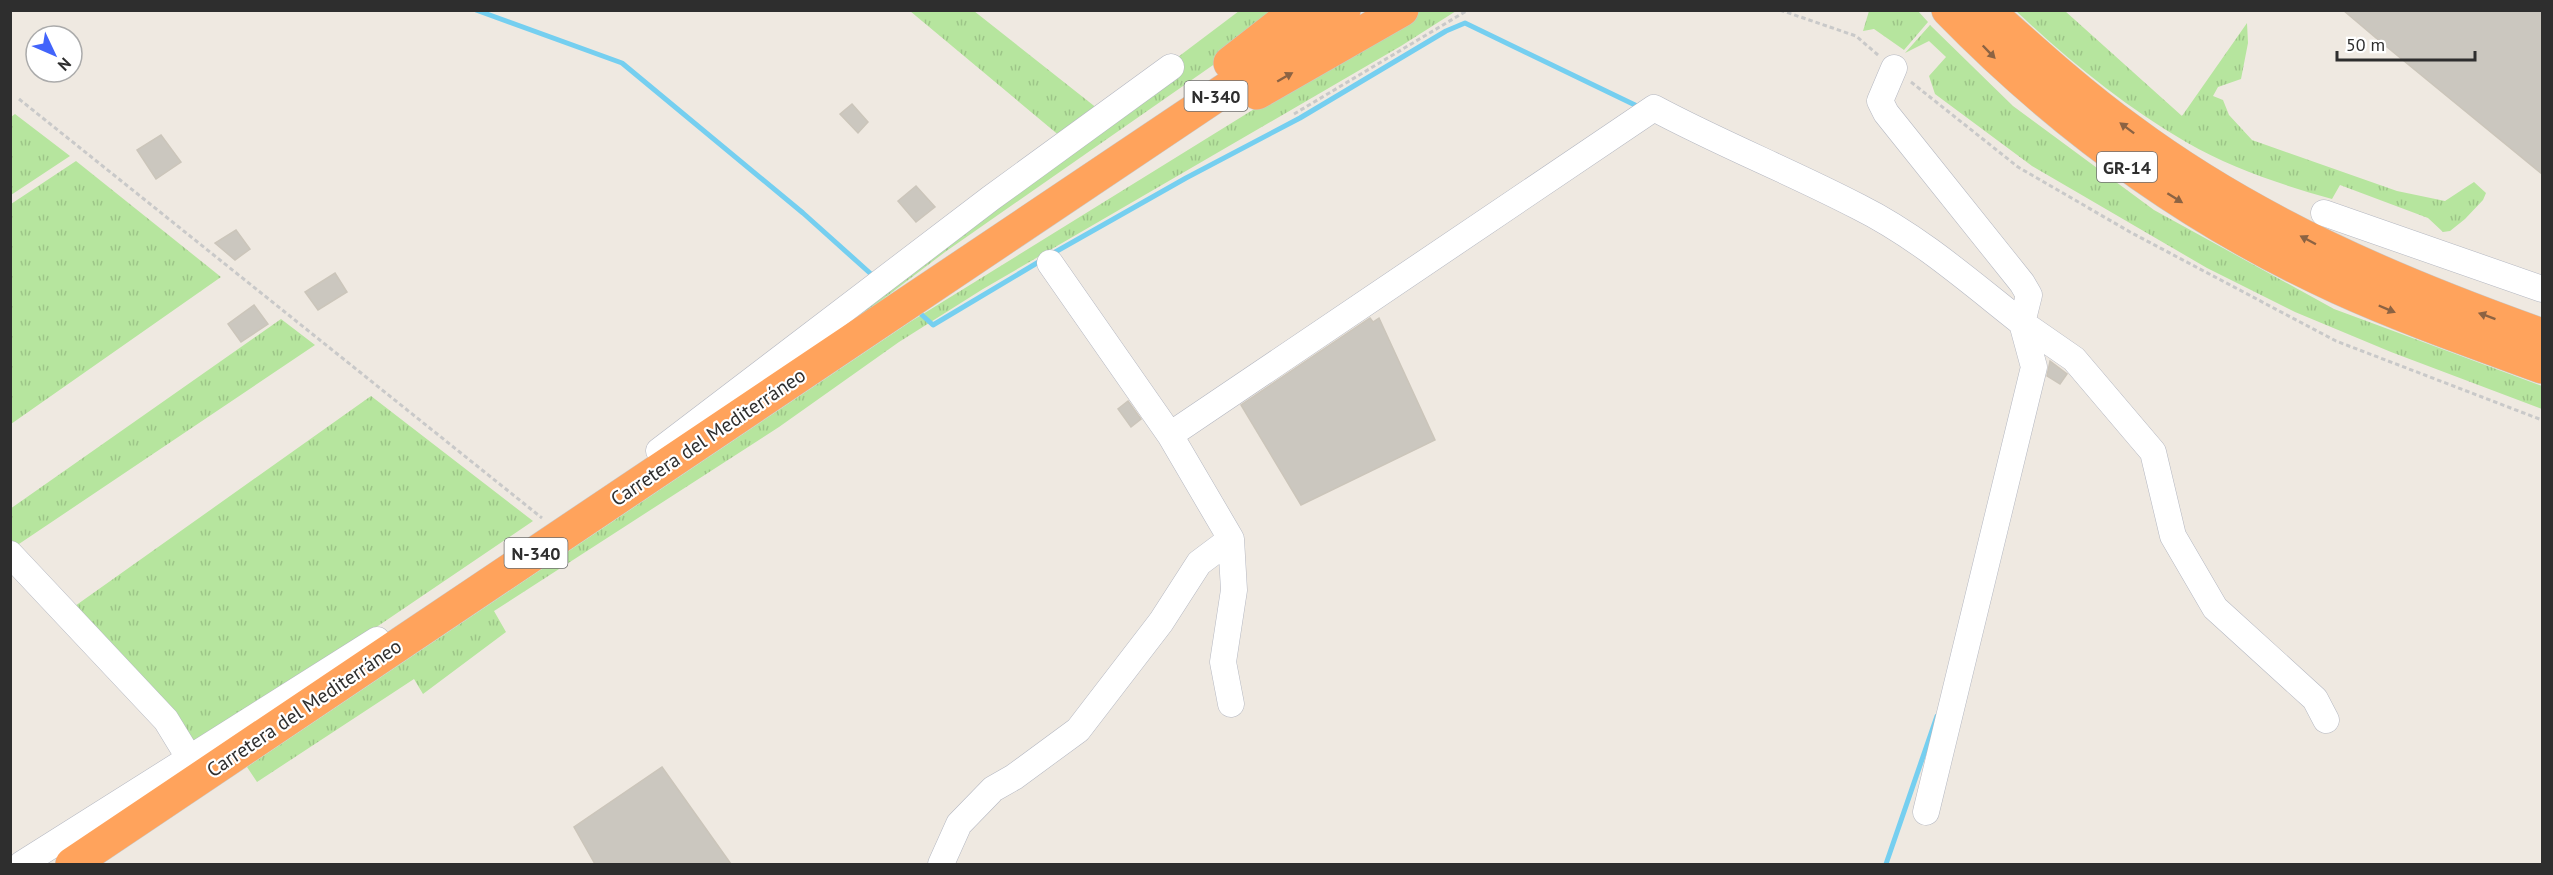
<svg xmlns="http://www.w3.org/2000/svg" width="2553" height="875" font-family="'PT Sans',sans-serif">
  <style>
    .grass { fill: url(#grass-tufts) }
    .lines { fill: none; stroke-linecap: round; stroke-linejoin: round }
    .stream { stroke: #75cff0; stroke-width: 5 }
    .building { fill: #cbc7bf; stroke: #cbc5ba; stroke-width: 1.5 }
    .minor-casing { stroke: #b4b7c1; stroke-width: 27 }
    .highway-casing { stroke: #c9c9c9; stroke-width: 34 }
    .path { stroke: #c9c9c9; stroke-width: 3; stroke-dasharray: 4.5 3; stroke-linecap: butt }
    .minor { stroke: #fff; stroke-width: 26 }
    .highway { stroke: #ffa35c; stroke-width: 33 }
    .oneway { fill: #8c6343 }
    .labels { text-anchor: middle; dominant-baseline: central; stroke-width: 4.5; stroke-linejoin: round; paint-order: stroke }
    .shield { fill: #fff; stroke: #6d6d6d; stroke-width: 1.5 }
    .shield-label { font-size: 18px; font-weight: bold; fill: #2e2e2e }
    .street-label { font-size: 20px; fill: #2e2e2e; stroke: #fff }
  </style>
  <defs>
    <pattern id="grass-tufts" width="24" height="20" patternUnits="userSpaceOnUse" patternTransform="scale(1.5)"><rect width="24" height="20" fill="#b6e59e"/><path d="M3 7l-1-3M5 7V3M7 7l1-3M15 17l-1-3M17 17v-4M19 17l1-3" fill="none" stroke="#9dc588"/></pattern>
  </defs>
  <rect width="100%" height="100%" fill="#efe9e1"/>
  <path class="grass" d="M910,11h64l124,98 -37,28z
    M1239,11h42l-65,52 -271,189 -92,70 -150,103 443,-335 38,-23 -6,-10z
    M1420,11h36l-55,35 -418,243 -84,53 -120,85 -285,184 12,21 -83,62 -9,-15 -157,103 -10,-15 663,-445 362,-224z
    M1869,11h49l10,11 -24,28 -30,-21 -11,2z
    M2016,11h49l117,105 65,-93 1,20 -7,36 -23,8 -5,9 10,4 6,15 23,25 145,51 48,10 29,-19 12,11 -3,7 -18,19 -15,12 -7,1 -15,-14 -88,-33 -8,14c-50,-14 -101,-31 -146,-57 -62,-36 -118,-82 -170,-131z
    M1930,25l83,81 141,104 180,99 208,77v23l-151,-57 -96,-40 -88,-44 -175,-102 -97,-72 -6,-18 17,-19 -17,-16 -24,12z
    M15,114l55,42 -59,39v-78z
    M76,161l145,116 -210,147v-220z
    M281,319l34,26 -299,201 -5,-7 -1,-30z
    M371,396l162,125 -335,227 -123,-142z"/>
  <g class="lines">
    <path class="stream" d="M476,10l146,53 181,150 68,61
      M1050,255l136,-77 114,-60 146,-87 19,-8 170,82
      M922,315l11,10 109,-65
      M1886,864l51,-148"/>
  </g>
  <path class="building" d="M2343,10h199v164l-166,-136z
    M852,104l16,18 -10,11 -18,-19z
    M161,135l20,27 -25,17 -19,-29z
    M916,186l19,21 -19,15 -18,-21z
    M236,230l14,19 -15,11 -20,-17z
    M335,273l12,19 -29,18 -13,-18z
    M254,305l14,19 -27,18 -13,-18z
    M1370,318l3,4 6,-4 56,122 -134,65 -60,-100z
    M2050,361l17,13 -7,10 -13,-8z
    M1128,401l13,18 -10,8 -13,-18z
    M662,767l69,97h-136l-21,-37z"/>
  <g class="lines">
    <g class="minor-casing">
      <path id="minor" d="M2324,213l218,76
        M1050,263l120,172 61,104 3,51 -11,72 8,42
        M2022,323l52,36 79,93 20,84 42,72 100,91 11,21
        M1170,435l484,-327c67,36 138,64 205,99 60,30 111,75 163,116l7,-28 -7,-12 -136,-170 -6,-12 14,-33
        M659,451l332,-253 180,-131
        M10,554l156,166 33,54
        M1926,812l108,-445 -12,-44
        M22,864l355,-224
        M941,864l18,-40 34,-35 21,-12 64,-47 83,-108 38,-59 32,-24"/>
    </g>
    <g class="highway-casing">
      <path id="highway" d="M1948,10c114,117 242,210 391,278 66,30 135,54 203,79
        M1987,10c47,42 93,84 143,120 125,93 266,153 412,205
        M1230,63l68,-53
        M1257,93l145,-83
        M72,864l1272,-854"/>
    </g>
    <path class="path" d="M1780,10l76,26 22,19
      M1911,82l107,85 112,65 206,109 206,79
      M19,99l523,419
      M1294,114l174,-104"/>
    <use href="#minor" class="minor"/>
    <use href="#highway" class="highway"/>
  </g>
  <defs><path id="oneway-solid" d="M-6-.8H1V-3.2L6.5 0L1 3.2V.8H-6Z" transform="scale(1.5)"/></defs>
  <g class="oneway">
    <use href="#oneway-solid" transform="translate(1989 52) rotate(46)"/>
    <use href="#oneway-solid" transform="translate(1285 77) rotate(-30)"/>
    <use href="#oneway-solid" transform="translate(2127 128) rotate(-143)"/>
    <use href="#oneway-solid" transform="translate(2175 198) rotate(32)"/>
    <use href="#oneway-solid" transform="translate(2308 240) rotate(-152)"/>
    <use href="#oneway-solid" transform="translate(2387 309) rotate(23)"/>
    <use href="#oneway-solid" transform="translate(2487 316) rotate(-160)"/>
  </g>
  <g class="labels">
    <g class="shield">
      <rect x="1184.5" y="81" width="63" height="30" rx="4.5"/>
      <rect x="2097" y="152" width="60" height="30" rx="4.5"/>
      <rect x="504.5" y="538" width="63" height="30" rx="4.5"/>
    </g>
    <g class="shield-label">
      <text x="1216" y="96">N-340</text>
      <text x="2127" y="167">GR-14</text>
      <text x="536" y="553">N-340</text>
    </g>
    <g class="street-label">
      <text transform="translate(708 437) rotate(-34)">Carretera del Mediterráneo</text>
      <text transform="translate(304 708) rotate(-34)">Carretera del Mediterráneo</text>
    </g>
  </g>
  <rect width="2553" height="875" fill="none" stroke="#2e2e2e" stroke-width="24"/>
  <g transform="translate(54 54) rotate(134)"><circle r="28" fill="#ffffff" stroke="#ababab" stroke-width="1.5"/>
  <path d="M0-4.5L10 22L0 15L-10 22Z" fill="#4264fb"/>
  <text y="-9" font-size="16" font-weight="bold" text-anchor="middle" fill="#2e2e2e">N</text>
  </g>
  <path d="M2337 51v9h138v-9" fill="none" stroke="#2e2e2e" stroke-width="3"/>
  <text x="2346" y="51" font-size="18" fill="#2e2e2e" stroke="#ffffff" stroke-width="4.5" paint-order="stroke">50 m</text>
</svg>
